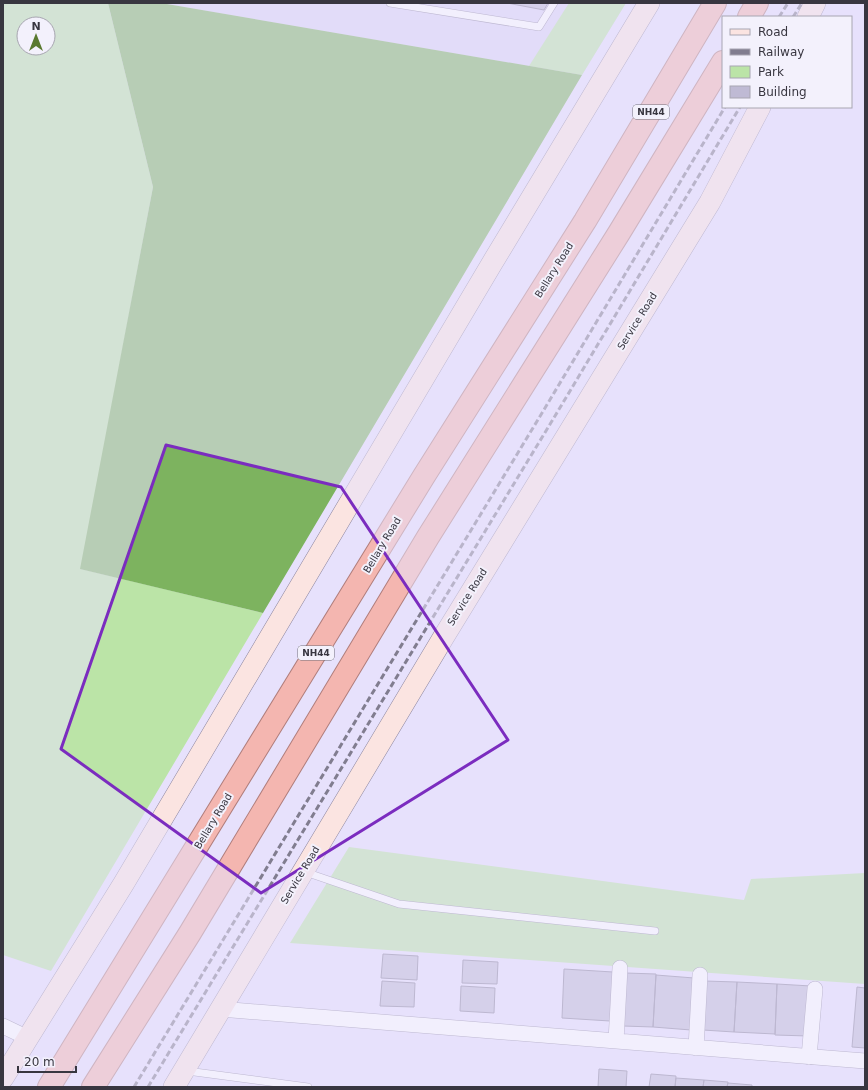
<svg xmlns="http://www.w3.org/2000/svg" width="868" height="1090" font-family="'DejaVu Sans',sans-serif">
  <style>
    .built { fill: #dbd4f5 }
    .green { fill: #bbe4a7; fill-rule: evenodd }
    .forest { fill: #7db35f }
    .building { fill: #bfbad4; stroke: #89849d }
    .lines { fill: none; stroke-linecap: round; stroke-linejoin: round }
    .service-casing { stroke: #8c869f; stroke-width: 8 }
    .minor-casing { stroke: #8c869f; stroke-width: 16 }
    .secondary-casing { stroke: #8c869f; stroke-width: 22 }
    .trunk-casing { stroke: #b07e7c; stroke-width: 24 }
    .service { stroke: #fff; stroke-width: 7 }
    .minor { stroke: #fff; stroke-width: 15 }
    .secondary { stroke: #fbe4e1; stroke-width: 21 }
    .trunk { stroke: #f4b6b0; stroke-width: 22 }
    .rail { stroke: #817d8f; stroke-width: 3; stroke-dasharray: 6 3; stroke-linecap: butt }
    .marked { fill: none; stroke: #7b2cbf; stroke-width: 3; stroke-linejoin: round }
    .labels { text-anchor: middle; dominant-baseline: central; stroke-width: 4; stroke-linejoin: round; paint-order: stroke }
    .shield { fill: #f3f1fc; stroke: #706e78; stroke-width: 1 }
    .shield-label { font-size: 9px; font-weight: bold; fill: #383640 }
    .street-label { font-size: 10px; fill: #383640; stroke: #f3f1fc }
  </style>
  <rect width="100%" height="100%" fill="#e7e1fc"/>
  <path class="built" d="M161,3h465l-44,72z"/>
  <path class="green" d="M3,3h105l45,184 -72,382 182,44 -212,358 -48,-16zM24,24h24v24h-24z
    M569,3h57l-44,72 -53,-9z
    M349,847l395,53 7,-21 114,-6v111l-575,-41z"/>
  <path class="forest" d="M108,3h53l421,72 -319,538 -183,-44 73,-382z"/>
  <path class="building" d="M507,3h41l-4,7z
    M383,954l35,2 -1,24 -36,-2z
    M463,960l35,2 -1,22 -35,-1z
    M564,969l49,3 -3,49 -48,-3z
    M626,973l30,1 -3,53 -30,-1z
    M656,975l38,3 -3,52 -38,-3z
    M382,981l33,2 -1,24 -34,-1z
    M705,981l32,1 -3,50 -31,-2z
    M737,982l40,2 -2,50 -41,-2z
    M777,984l34,2 -3,50 -33,-1z
    M461,986l34,2 -1,25 -34,-2z
    M857,987l8,1v60l-13,-1z
    M599,1069l28,2 -1,16h-28z
    M651,1074l25,2 -1,11h-26z
    M676,1078l28,2 -1,7h-28z
    M704,1080l24,2 -1,5h-24z
    M728,1083l24,2v2h-25z"/>
  <g class="lines">
    <g class="service-casing">
      <path id="service" d="M390,3l149,24 15,-24
        M305,872l94,32 256,27
        M187,1071l121,16"/>
    </g>
    <g class="minor-casing">
      <path id="minor" d="M220,1009l645,52
        M3,1026l25,12
        M616,1041l4,-73
        M696,1048l4,-73
        M809,1057l6,-68"/>
    </g>
    <g class="secondary-casing">
      <path id="secondary" d="M808,17l7,-14
        M3,1078l121,-195 367,-618 158,-262
        M174,1087l269,-449 267,-436 50,-95"/>
    </g>
    <g class="trunk-casing">
      <path id="trunk" d="M749,17l8,-14
        M49,1087l375,-611 161,-255 130,-218
        M93,1087l97,-154 238,-396 191,-304 104,-171"/>
    </g>
    <use href="#service" class="service"/>
    <use href="#minor" class="minor"/>
    <use href="#secondary" class="secondary"/>
    <use href="#trunk" class="trunk"/>
    <path class="rail" d="M779,17l9,-14
      M793,17l9,-14
      M134,1087l411,-679 180,-301
      M148,1087l407,-671 185,-309"/>
  </g>
  <path d="M0 0H868V1090H0ZM166,445l175,42 167,253 -247,153 -200,-144z" fill="#e7e1fc" fill-opacity=".55" fill-rule="evenodd"/>
  <path class="marked" d="M166,445l175,42 167,253 -247,153 -200,-144z"/>
  <g class="labels">
    <g class="shield">
      <rect x="633" y="105" width="36" height="14" rx="3"/>
      <rect x="298" y="646" width="36" height="14" rx="3"/>
    </g>
    <g class="shield-label">
      <text x="651" y="112">NH44</text>
      <text x="316" y="653">NH44</text>
    </g>
    <g class="street-label">
      <text transform="translate(554 270) rotate(-58)">Bellary Road</text>
      <text transform="translate(637 321) rotate(-58)">Service Road</text>
      <text transform="translate(382 545) rotate(-59)">Bellary Road</text>
      <text transform="translate(467 597) rotate(-58)">Service Road</text>
      <text transform="translate(213 821) rotate(-59)">Bellary Road</text>
      <text transform="translate(300 875) rotate(-59)">Service Road</text>
    </g>
  </g>
  <rect width="868" height="1090" fill="none" stroke="#383640" stroke-width="8"/>
  <rect x="722" y="16" width="130" height="92" fill="#f3f1fc" stroke="#a8a6b1"/>
  <rect x="730" y="29" width="20" height="6" fill="#fbe4e1" stroke="#a8a6b1"/>
  <text x="758" y="36" font-size="12" fill="#383640">Road</text>
  <rect x="730" y="49" width="20" height="6" fill="#817d8f" stroke="#a8a6b1"/>
  <text x="758" y="56" font-size="12" fill="#383640">Railway</text>
  <rect x="730" y="66" width="20" height="12" fill="#bbe4a7" stroke="#a8a6b1"/>
  <text x="758" y="76" font-size="12" fill="#383640">Park</text>
  <rect x="730" y="86" width="20" height="12" fill="#bfbad4" stroke="#a8a6b1"/>
  <text x="758" y="96" font-size="12" fill="#383640">Building</text>
  <g transform="translate(36 36)"><circle r="19" fill="#f3f1fc" stroke="#a8a6b1"/>
  <path d="M0-3L7 15L0 10L-7 15Z" fill="#59792f"/>
  <text y="-6" font-size="11" font-weight="bold" text-anchor="middle" fill="#383640">N</text>
  </g>
  <path d="M18 1066v6h58v-6" fill="none" stroke="#383640" stroke-width="2"/>
  <text x="24" y="1066" font-size="12" fill="#383640" stroke="#f3f1fc" stroke-width="3" paint-order="stroke">20 m</text>
</svg>
